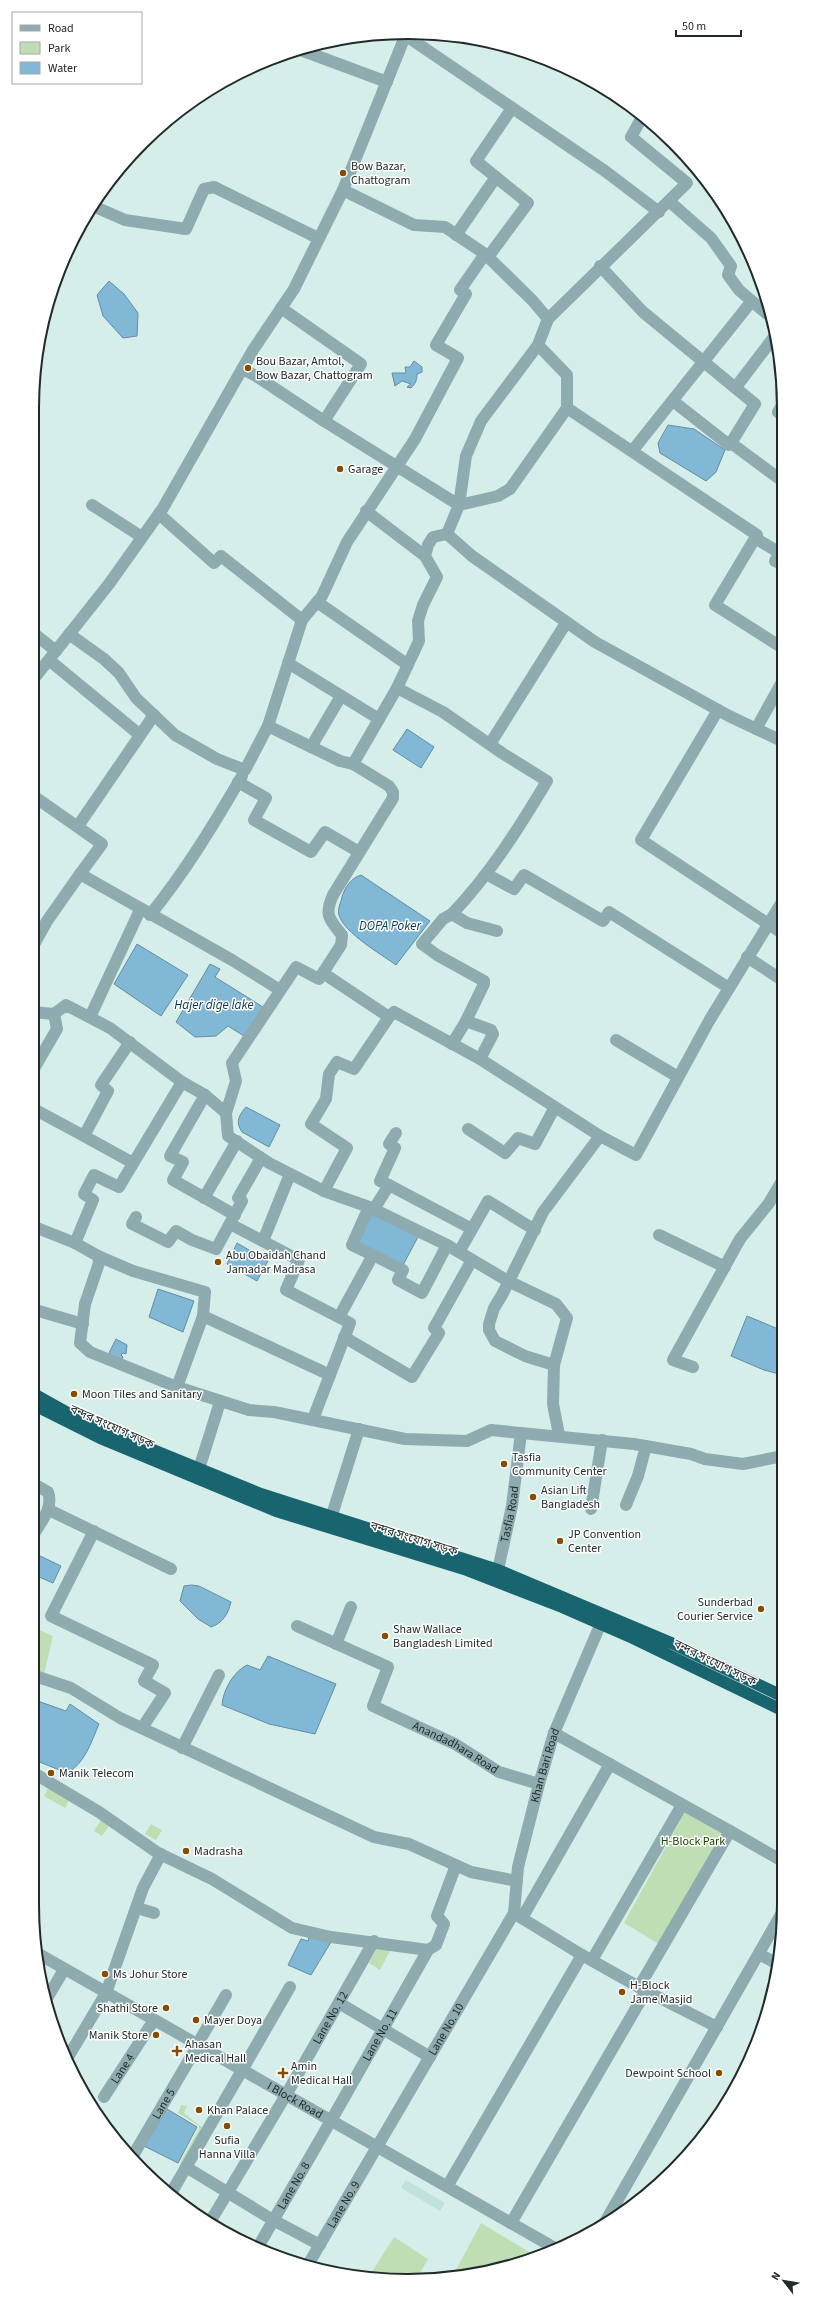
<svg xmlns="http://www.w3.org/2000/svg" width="816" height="2313" font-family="'Source Sans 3','Noto Sans Bengali',sans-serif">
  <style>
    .built { fill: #c1e1dc }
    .green { fill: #c0deb3 }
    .water { fill: #80b8d6; stroke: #648da2 }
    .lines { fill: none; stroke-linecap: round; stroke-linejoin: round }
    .minor { stroke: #8eabb0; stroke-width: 12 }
    .highway { stroke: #19656f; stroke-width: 12 }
    .poi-dot { fill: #864d00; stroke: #fff; stroke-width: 1.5 }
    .labels { text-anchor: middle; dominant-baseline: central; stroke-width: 3; stroke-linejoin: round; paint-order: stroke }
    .poi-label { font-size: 12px; fill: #212a29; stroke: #fff; text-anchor: start }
    .street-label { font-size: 12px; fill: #212a29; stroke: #fff }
    .park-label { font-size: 12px; fill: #1d4401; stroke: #fff }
    .water-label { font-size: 13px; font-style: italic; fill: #093a4e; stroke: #fff }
    .rim { fill: none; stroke: #212a29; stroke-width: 2 }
  </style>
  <rect width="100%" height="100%" fill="#d6eeea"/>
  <path class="built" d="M406,2180l39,23 -5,8 -39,-23z"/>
  <path class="green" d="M32,1627l21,9 -9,38 -12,-6z
    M49,1786l21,12 -5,10 -21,-12z
    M685,1812l37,21 -63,111 -35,-21z
    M102,1818l9,5 -9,13 -8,-5z
    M151,1824l11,6 -6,10 -11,-6z
    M379,1945l13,2 -12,23 -11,-7z
    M181,2105l6,1 -3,7 20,16 -21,36 -3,-2 19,-34v-3l-21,-13z
    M481,2223l53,32 -29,13 -43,7 -7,-3z
    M394,2237l34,22 -12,21 -48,-2z"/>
  <path class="water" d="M109,281l15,13 14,19 -1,23 -14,2 -20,-22 -6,-21z
    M414,361l8,6v5l-5,2c0,7 -2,10 -6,14l-4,-1 4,-3 -9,-3 -7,5 -3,-13h14l-1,-6h5z
    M668,425l26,4 31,21 -9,22 -10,9 -46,-28 -2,-10z
    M407,729l27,18 -13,21 -28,-18z
    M361,875l69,46 -34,44c-15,-11 -52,-32 -57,-50 -2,-5 2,-13 3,-18 3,-10 9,-19 19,-22z
    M137,944l51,31 -27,41 -47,-32z
    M210,964l10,5 -5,8 48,30 -19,29 -16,-10 -12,10 -21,1 -19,-15z
    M246,1107l34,18 -11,22 -27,-15c-7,-10 -3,-17 4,-25z
    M370,1211l49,24 -17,32 -47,-23z
    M237,1243l31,18 -11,20 -30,-17z
    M158,1289l36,12 -11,31 -34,-15z
    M747,1316l36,15v44l-19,-5 -33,-14z
    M116,1339l11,6 -1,9 -3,-1 -2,2 2,2 -1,2 -14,-4z
    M36,1554l25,12 -8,17 -21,-9v-11z
    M191,1585l8,1 32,16c-3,12 -8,21 -20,25l-13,-8 -18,-18 4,-15z
    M268,1656l68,28 -21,50 -46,-10 -47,-19c1,-15 12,-34 25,-40l13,5z
    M32,1699l34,12 4,-7 29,20c-7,16 -14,40 -32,49l-35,-14z
    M309,1937l22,5 -20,33 -23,-10 13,-26 7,2z
    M167,2109l30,18 -19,36 -34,-17z"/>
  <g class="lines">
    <g class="minor">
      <path d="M405,35l200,136 54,41"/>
      <path d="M298,49l89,33"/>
      <path d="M343,190l71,35 31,2 40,27 48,47 15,18"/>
      <path d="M670,202l41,36 20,28 -3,9 11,15 28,24"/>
      <path d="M93,206l32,14 61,9 18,-40 10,-2 104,51"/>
      <path d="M456,235l40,-58"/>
      <path d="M488,257l40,-54 -52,-42 36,-53"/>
      <path d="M600,266l43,46 112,92 -24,39 50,37"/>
      <path d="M281,308l80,56 -37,57"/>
      <path d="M538,345l29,30v33l-57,81 -12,7 -39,9 7,-49 15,-35 57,-76 10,-26 139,-136 -56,-46 10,-18"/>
      <path d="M242,369l14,7 68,45 135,84 -12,29 25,22 123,86 134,74 53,25"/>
      <path d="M736,387l38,-50"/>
      <path d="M673,401l56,44 2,-2"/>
      <path d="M781,407l-3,5 3,3"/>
      <path d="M567,408l190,127 -42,70 66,42"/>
      <path d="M633,450l118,-148"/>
      <path d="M92,505l50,32"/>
      <path d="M366,511l59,45"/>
      <path d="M159,514l55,49 7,-7 81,64"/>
      <path d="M755,538l25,15"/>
      <path d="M781,551l-6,10 6,3"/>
      <path d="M317,602l91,63"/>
      <path d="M32,632l24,19"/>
      <path d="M69,634l35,25 15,14 17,25 39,37 42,24 28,11 23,-44 72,35 13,3 36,22 4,6v6l-60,97c-9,20 -4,24 9,40l-1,10 -22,34 -23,-12 -64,96 4,18 -10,32"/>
      <path d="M49,660l91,75"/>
      <path d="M288,663l91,56"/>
      <path d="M32,681l77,-97 54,-76 90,-158 41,-61 49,-99 63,-156"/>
      <path d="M397,688l46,24 59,41 45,28c-28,47 -57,93 -95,133l15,9 30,8"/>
      <path d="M718,710l-77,130 141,93"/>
      <path d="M268,726l34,-106 20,-24 25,-54 68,-103 43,-81 -22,-13 30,-51 -6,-4 25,-36"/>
      <path d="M756,729l25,-45"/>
      <path d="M490,744l76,-121"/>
      <path d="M311,747l30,-51"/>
      <path d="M353,764l44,-76 22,-47 -1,-20 5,-16 14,-28 -12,-21 3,-11 5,-8 14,-3"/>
      <path d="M238,782l28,16 -12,22 57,32 14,-20 34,20"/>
      <path d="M32,795l70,49 -22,30"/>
      <path d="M78,826l76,-111"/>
      <path d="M486,874l28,15 10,-14 79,46 6,-9 120,76"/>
      <path d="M452,914l-9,5 -21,25 15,11 47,26v3l-18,37 25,9 2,4 -13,25"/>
      <path d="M150,915c35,-43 64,-91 92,-139"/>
      <path d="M32,948l15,-27 33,-47 152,86 48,30"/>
      <path d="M747,957l35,23"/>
      <path d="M323,973l66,44 -35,52 -17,-7 -8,12 -3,25 -15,25 36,24 -23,43"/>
      <path d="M32,1012l22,2 12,-9 44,23 72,54 23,13 21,18 2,23 41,27 55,28 45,16 78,38 61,36 48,23 11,14 -13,47"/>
      <path d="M90,1017l50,-107"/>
      <path d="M389,1017l5,-5 86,47 120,77"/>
      <path d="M616,1040l62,37"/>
      <path d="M452,1044l14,-23"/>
      <path d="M32,1072l25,-43 -3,-15"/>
      <path d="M205,1095l-35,61 13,6 -10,18 62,35"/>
      <path d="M32,1108l52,28 24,-45 -7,-6 29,-43"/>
      <path d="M468,1129l37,24 13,-15 17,6 20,-37"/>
      <path d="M84,1136l49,27"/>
      <path d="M389,1185l83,44"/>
      <path d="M204,1198l33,-57"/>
      <path d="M374,1209l15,-24 -9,-4 15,-33 -6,-4 7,-11"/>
      <path d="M136,1217l-4,7 36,18 8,-11 16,9 24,9 26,-48 -4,-3 23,-40"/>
      <path d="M230,1224l69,36 -13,30 64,33 -37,96"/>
      <path d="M32,1226l43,17 23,13 1,7 -14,41 -5,39 10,9 87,35 72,23 25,2 131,27 62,2 24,-11 143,14 57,10 14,5 38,5 40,-8"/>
      <path d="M659,1235l66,32"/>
      <path d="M263,1241l27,-67"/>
      <path d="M75,1243l18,-43 -9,-6 10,-19 25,12 63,-105"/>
      <path d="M459,1252l29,-51 47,29"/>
      <path d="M373,1255l30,15 -5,10 24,13 25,-48"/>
      <path d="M98,1256l35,15 72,21 -2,24"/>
      <path d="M32,1309l51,15"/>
      <path d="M339,1317l34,-62 -21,-10 17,-38"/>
      <path d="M344,1337l68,40 27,-44 -5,-5 38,-68"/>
      <path d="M693,1367l-20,-7 67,-121 29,-36 13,-22"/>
      <path d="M177,1387l26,-71 127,59"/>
      <path d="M559,1435l-6,-31 1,-39 -29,-9 -30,-15 -6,-11v-6l5,-16 8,-13 41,-83 57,-76 36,19 73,-134 73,-119"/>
      <path d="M199,1469l21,-67"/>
      <path d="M32,1483l16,9c6,16 -8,31 -16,45"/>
      <path d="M626,1505l12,-29 8,-30"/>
      <path d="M591,1509l11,-69"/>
      <path d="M49,1510l122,59"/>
      <path d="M331,1518l28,-89"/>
      <path d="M94,1531l-43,85 102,49 -9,16 21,12 -23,35"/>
      <path id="s1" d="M498,1570l14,-64 9,-73"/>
      <path id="s2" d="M297,1626l91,41 -15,39 82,38 44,28 40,12"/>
      <path d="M336,1644l15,-37"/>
      <path d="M32,1675l39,13 49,30 254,119 35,7 62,28 46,9"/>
      <path d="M554,1733l176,98"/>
      <path d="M182,1748l37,-73"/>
      <path d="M32,1772l67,40 59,41 54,26 80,49 39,9 97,13"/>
      <path d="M137,1908l17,5"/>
      <path d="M515,1914l67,41"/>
      <path d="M522,1918l88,-154"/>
      <path id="s3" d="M37,1953l516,294"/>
      <path d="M759,1954l17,9"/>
      <path d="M592,1960l90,-155"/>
      <path d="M639,1987l91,-156 54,31"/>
      <path d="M46,2000l16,-27"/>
      <path d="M339,2003l91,54"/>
      <path d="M197,2045l29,-50"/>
      <path d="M67,2059l39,-66 37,-105 18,-34"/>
      <path id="s4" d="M286,2095l88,-154"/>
      <path id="s5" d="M104,2097l50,-77"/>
      <path id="s6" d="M332,2119l96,-169 8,-5 8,-21 -7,-8 19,-51"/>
      <path id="s7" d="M131,2159l64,-109"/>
      <path d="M186,2167l87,53 47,25"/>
      <path d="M448,2185l134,-230 64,36"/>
      <path d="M170,2195l120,-208"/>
      <path d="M210,2222l73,-122"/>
      <path d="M511,2223l135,-232 71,36"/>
      <path d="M604,2224l179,-313"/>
      <path id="s8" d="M258,2247l71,-123"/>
      <path id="s9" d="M309,2263l205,-350 4,-46 21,-83 15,-51 47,-110"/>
    </g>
    <path class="highway" d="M32,1393l50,28 179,73 237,76 178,75 108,52
      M32,1404l68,34 176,73 188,58 98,38 71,31 151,73"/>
  </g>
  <g class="poi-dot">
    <circle cx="343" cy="173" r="4"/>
    <circle cx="248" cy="368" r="4"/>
    <circle cx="340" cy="469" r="4"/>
    <circle cx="218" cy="1262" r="4"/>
    <circle cx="74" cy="1394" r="4"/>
    <circle cx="504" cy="1464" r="4"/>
    <circle cx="533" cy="1497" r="4"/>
    <circle cx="560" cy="1541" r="4"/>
    <circle cx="761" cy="1609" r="4"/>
    <circle cx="385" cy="1636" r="4"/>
    <circle cx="51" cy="1773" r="4"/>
    <circle cx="186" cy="1851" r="4"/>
    <circle cx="105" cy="1974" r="4"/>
    <circle cx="622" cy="1992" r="4"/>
    <circle cx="166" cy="2008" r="4"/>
    <circle cx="196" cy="2020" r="4"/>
    <circle cx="156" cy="2035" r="4"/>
    <path d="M175 2045h4v4h4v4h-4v4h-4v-4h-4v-4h4z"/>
    <path d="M281 2067h4v4h4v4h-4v4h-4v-4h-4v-4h4z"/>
    <circle cx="719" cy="2073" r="4"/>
    <circle cx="199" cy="2110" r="4"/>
    <circle cx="227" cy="2126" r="4"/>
  </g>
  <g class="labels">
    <g class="poi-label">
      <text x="351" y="166">Bow Bazar,<tspan x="351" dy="14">Chattogram</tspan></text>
      <text x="256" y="361">Bou Bazar, Amtol,<tspan x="256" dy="14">Bow Bazar, Chattogram</tspan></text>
      <text x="348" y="469">Garage</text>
      <text x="226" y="1255">Abu Obaidah Chand<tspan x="226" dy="14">Jamadar Madrasa</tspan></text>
      <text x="82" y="1394">Moon Tiles and Sanitary</text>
      <text x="512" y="1457">Tasfia<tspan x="512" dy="14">Community Center</tspan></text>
      <text x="541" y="1490">Asian Lift<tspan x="541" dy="14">Bangladesh</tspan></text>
      <text x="568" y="1534">JP Convention<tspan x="568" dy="14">Center</tspan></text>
      <text x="753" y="1602" text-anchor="end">Sunderbad<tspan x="753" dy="14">Courier Service</tspan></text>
      <text x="393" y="1629">Shaw Wallace<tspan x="393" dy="14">Bangladesh Limited</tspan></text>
      <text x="59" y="1773">Manik Telecom</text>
      <text x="194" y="1851">Madrasha</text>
      <text x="113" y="1974">Ms Johur Store</text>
      <text x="630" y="1985">H-Block<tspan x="630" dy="14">Jame Masjid</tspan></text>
      <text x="158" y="2008" text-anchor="end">Shathi Store</text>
      <text x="204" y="2020">Mayer Doya</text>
      <text x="148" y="2035" text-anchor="end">Manik Store</text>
      <text x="185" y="2044">Ahasan<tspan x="185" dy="14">Medical Hall</tspan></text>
      <text x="291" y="2066">Amin<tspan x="291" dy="14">Medical Hall</tspan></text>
      <text x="711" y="2073" text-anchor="end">Dewpoint School</text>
      <text x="207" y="2110">Khan Palace</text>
      <text x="227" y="2140" text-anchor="middle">Sufia<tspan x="227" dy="14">Hanna Villa</tspan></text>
    </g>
    <g class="street-label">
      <text transform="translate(112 1427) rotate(24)">বন্দর সংযোগ সড়ক</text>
      <text stroke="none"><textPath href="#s1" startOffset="57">Tasfia Road</textPath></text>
      <text transform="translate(414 1539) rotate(17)">বন্দর সংযোগ সড়ক</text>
      <text transform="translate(715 1663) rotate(26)">বন্দর সংযোগ সড়ক</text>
      <text stroke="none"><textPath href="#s2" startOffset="234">Anandadhara Road</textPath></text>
      <text stroke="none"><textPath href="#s9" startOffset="557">Khan Bari Road</textPath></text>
      <text stroke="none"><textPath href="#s4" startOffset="89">Lane No. 12</textPath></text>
      <text stroke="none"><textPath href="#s9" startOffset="271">Lane No. 10</textPath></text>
      <text stroke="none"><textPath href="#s6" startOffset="97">Lane No. 11</textPath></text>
      <text stroke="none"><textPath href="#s5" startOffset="34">Lane 4</textPath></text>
      <text stroke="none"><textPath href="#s3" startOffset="297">I Block Road</textPath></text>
      <text stroke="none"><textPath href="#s7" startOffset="64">Lane 5</textPath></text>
      <text stroke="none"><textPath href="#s8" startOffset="71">Lane No. 8</textPath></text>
      <text stroke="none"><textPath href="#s9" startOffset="68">Lane No. 9</textPath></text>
    </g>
    <g class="park-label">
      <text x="693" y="1841">H-Block Park</text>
    </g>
    <g class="water-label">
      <text x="390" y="926">DOPA Poker</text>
      <text x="214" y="1005">Hajer dige lake</text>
    </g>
  </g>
  <path d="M0 0H816V2313H0ZM408 39H408A369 369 0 0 1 777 408V1905A369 369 0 0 1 408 2274H408A369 369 0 0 1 39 1905V408A369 369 0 0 1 408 39Z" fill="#fff" fill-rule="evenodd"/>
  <path class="rim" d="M408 39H408A369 369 0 0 1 777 408V1905A369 369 0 0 1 408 2274H408A369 369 0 0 1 39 1905V408A369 369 0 0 1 408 39Z"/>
  <rect x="12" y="12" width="130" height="72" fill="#ffffff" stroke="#a6aaa9"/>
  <rect x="20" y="25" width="20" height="6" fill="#8eabb0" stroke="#a6aaa9"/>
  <text x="48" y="32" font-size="12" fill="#212a29">Road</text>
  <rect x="20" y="42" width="20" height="12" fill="#c0deb3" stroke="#a6aaa9"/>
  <text x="48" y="52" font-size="12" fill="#212a29">Park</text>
  <rect x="20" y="62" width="20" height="12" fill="#80b8d6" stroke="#a6aaa9"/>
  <text x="48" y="72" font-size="12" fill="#212a29">Water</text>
  <g transform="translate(784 2281) rotate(301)" stroke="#ffffff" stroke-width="3" paint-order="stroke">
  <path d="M0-3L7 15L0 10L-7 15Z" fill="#212a29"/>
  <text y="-6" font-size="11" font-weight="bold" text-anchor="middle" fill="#212a29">N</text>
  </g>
  <path d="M676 30v6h65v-6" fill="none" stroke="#212a29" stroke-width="2"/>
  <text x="682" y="30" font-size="12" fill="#212a29" stroke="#ffffff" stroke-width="3" paint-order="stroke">50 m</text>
</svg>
